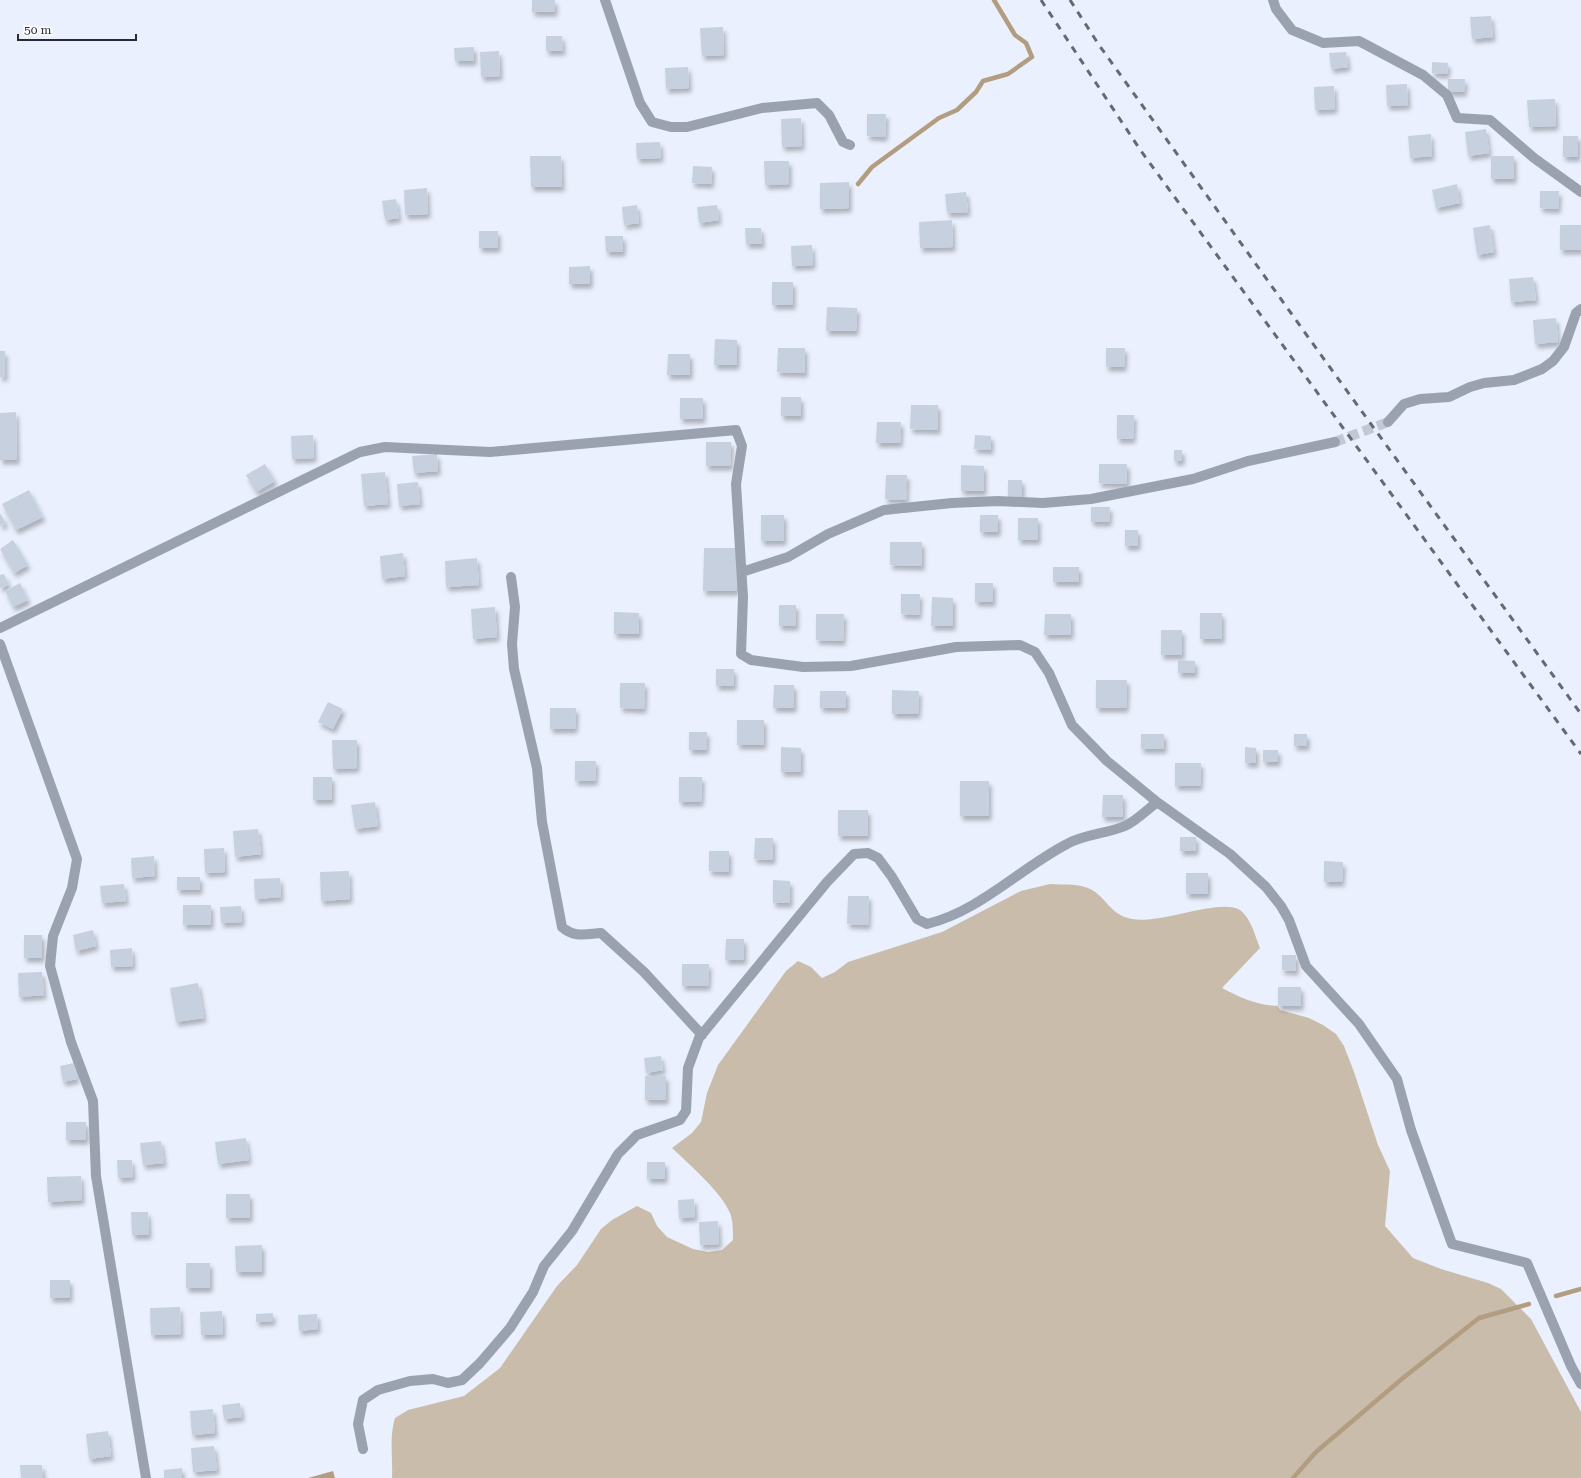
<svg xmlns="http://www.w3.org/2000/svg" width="1581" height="1478" font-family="'Roboto Serif',serif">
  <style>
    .green { fill: #cabcab }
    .water { fill: #b29d80 }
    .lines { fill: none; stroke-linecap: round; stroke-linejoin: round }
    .stream { stroke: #b29d80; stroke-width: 4.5 }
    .building { fill: #c7d0df; filter: url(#shadow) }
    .street-tunnel { stroke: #c3c9d4; stroke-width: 10; stroke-dasharray: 10 5; stroke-linecap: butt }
    .street { stroke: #9ba2af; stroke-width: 10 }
    .rail { stroke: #656971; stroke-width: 3; stroke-dasharray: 7 7; stroke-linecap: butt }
  </style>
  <defs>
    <filter id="shadow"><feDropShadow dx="2.5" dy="4.5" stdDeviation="2" flood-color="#0004"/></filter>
  </defs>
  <rect width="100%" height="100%" fill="#eaf0fd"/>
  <path class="green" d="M1050,884c14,1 30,-1 42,6 14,8 18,23 36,28 28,9 91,-21 112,-8 11,8 15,26 20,38l-38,40c19,10 34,17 56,18l2,4 29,8 14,7 13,9 8,12 10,26 24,73 12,26 -5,55 28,32 28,11 47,14 13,6 30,30 50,93v66h-1189c1,-20 -3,-41 3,-60l13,-8 56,-14 36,-28 57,-82 20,-21 24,-36 11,-9 25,-14 14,7 6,13 10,11 26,12 15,3 14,-2 11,-10c0,-8 0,-20 -3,-27 -8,-20 -42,-50 -58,-65l20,-15 9,-11 6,-29 11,-28 68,-94 12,-10 13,6 11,11 13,-6 13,-10 94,-30 79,-41z"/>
  <path class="water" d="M333,1471l2,7h-27z"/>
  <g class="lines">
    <path class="stream" d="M858,184l14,-17 67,-49 18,-8 19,-18 7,-11 25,-7 24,-17 -6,-14 -11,-8 -21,-35
      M1556,1296l25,-7
      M1293,1478l23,-26 87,-74 76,-60 50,-14"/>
  </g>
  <path class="building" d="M532,0h23v12h-23z
    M1491,16l2,21 -21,2 -2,-22z
    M723,27l1,28 -22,1 -2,-28z
    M546,36h16l1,15h-17z
    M474,47v14h-19l-1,-13z
    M499,51l1,25 -19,1 -1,-25z
    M1346,52l2,15 -17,2 -2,-16z
    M1432,62l16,1 -1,11 -15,-1z
    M688,67l1,21 -23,1 -1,-21z
    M1448,79h17l-1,13h-16z
    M1407,84l1,21 -21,1 -1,-21z
    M1334,86l1,23 -20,1 -1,-23z
    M1555,99l1,27 -27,1 -2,-27z
    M867,114h19l-1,23 -18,-1z
    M801,118l1,28 -20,1 -1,-28z
    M1486,129l3,24 -21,3 -3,-24z
    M1431,134l1,22 -22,2 -2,-22z
    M1563,136h15v21h-15z
    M660,142l1,16 -24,1 -1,-16z
    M530,156h31l1,31h-31z
    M1491,156h23v23h-23z
    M764,161h25v23l-24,1z
    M693,166l19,1 -1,17 -19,-1z
    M849,182v26l-29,1v-26z
    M1457,184l3,19 -24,5 -4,-18z
    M427,188l1,26 -23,1 -1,-25z
    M1540,191h19l-1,18 -18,-1z
    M966,192l2,20 -21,1 -2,-19z
    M396,199l3,19 -14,2 -3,-19z
    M637,205l2,18 -15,2 -2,-18z
    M717,205l2,15 -20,3 -2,-16z
    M952,220l1,27 -33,1 -1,-26z
    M1490,225l4,27 -17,3 -4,-27z
    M1560,225h21v25h-21z
    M745,228h16l1,16h-16z
    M479,231h19v17h-19z
    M605,236h18v16h-17z
    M812,245l1,20 -21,1 -1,-20z
    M590,266v18h-21v-17z
    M1533,277l3,23 -25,2 -2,-23z
    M772,282h21v23h-21z
    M827,307l30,1 -1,23h-30z
    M1556,318l2,24 -23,2 -2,-24z
    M715,339l22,1v25h-23z
    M778,348h27v25l-28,-1z
    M1106,348h19l-1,19h-18z
    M0,351h5v26h-5z
    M668,354h22v21h-23z
    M781,397h20v19h-20z
    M680,398h23v21h-23z
    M911,405h27v25l-28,-1z
    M16,412l1,48h-17v-47z
    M1117,415h17l-1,24h-16z
    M877,422h24l-1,21h-24z
    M313,435l1,23 -22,1 -1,-23z
    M975,435l16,1v14l-17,-1z
    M706,442h25l-1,24h-24z
    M1174,450h8v11h-8z
    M437,454l1,17 -24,2 -2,-17z
    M265,464l10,17 -19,11 -10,-17z
    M1099,464h28v20l-28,-1z
    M961,465l23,1v25h-23z
    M385,472l3,32 -24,2 -3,-32z
    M886,475h21l-1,25 -21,-1z
    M1008,480h14v18h-14z
    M418,482l2,22 -21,2 -2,-22z
    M29,490l14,27 -27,13 -14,-26z
    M1091,507h19l-1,15h-18z
    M0,513l6,10 -6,3z
    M761,515h23v26h-23z
    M980,515h18v17h-18z
    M1018,518h20v22h-20z
    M1125,530h13v16h-13z
    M13,540l15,25 -14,8 -14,-24z
    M890,542h32v24l-32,-1z
    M704,548h33l-1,43h-33z
    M403,553l2,23 -23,3 -2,-23z
    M477,558l2,27 -33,2 -1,-26z
    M1053,567h26v15h-26z
    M4,574l5,11 -9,3v-13z
    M20,583l8,17 -15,7 -8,-16z
    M975,583h18v19h-18z
    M901,594h19l-1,21 -18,-1z
    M932,597l21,1v28h-22z
    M779,605h17v21h-17z
    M495,607l2,30 -24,2 -2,-30z
    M614,612l25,1v21h-25z
    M1200,613h22v26h-22z
    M816,614h28l-1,27 -27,-1z
    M1045,614h26v21h-27z
    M1161,630h21v25h-21z
    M1178,660l17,1v12h-17z
    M716,669h18v17h-18z
    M1096,680h31l-1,28h-30z
    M620,683h25l-1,26 -24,-1z
    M774,685h20v23h-21z
    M892,690l27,1 -1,23h-26z
    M820,691h26v17h-26z
    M328,702l15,7 -10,20 -15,-7z
    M550,708h26l-1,21h-25z
    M737,720h27v25h-27z
    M689,732h18l-1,18h-17z
    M1141,734h23v15h-23z
    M1294,734h13v12h-13z
    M332,740h25v28l-24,1z
    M781,747l20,1v24h-20z
    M1245,747l11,1v15h-11z
    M1263,750h15v12h-15z
    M575,761h21l-1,20h-20z
    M1175,763h26l-1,23h-25z
    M313,777h19v23h-19z
    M679,777h23l-1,25h-22z
    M960,781h29v35h-29z
    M1103,795h20v22h-21z
    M375,802l3,24 -23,3 -4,-24z
    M838,810h30v26h-30z
    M258,829l3,25 -26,3 -2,-26z
    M1180,837h16v14h-16z
    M755,838h18v22l-19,-1z
    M224,848l1,24 -20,1 -1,-24z
    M709,851h20v21l-20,-1z
    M154,856l1,20 -23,2 -1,-20z
    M1324,861l19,1 -1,20h-18z
    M349,871l1,28 -29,2 -1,-29z
    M1186,873h22v21h-22z
    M177,877h23v13h-23z
    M280,878l1,19 -26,2 -1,-20z
    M773,880l17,1v22h-17z
    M124,884l2,17 -24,2 -2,-17z
    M848,896h21l-1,29 -21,-1z
    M183,905h28v20h-28z
    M241,906l1,16 -21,1 -1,-16z
    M93,930l3,16 -20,5 -3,-16z
    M24,935h18v23h-18z
    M726,939h18v21h-19z
    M132,948l1,18 -22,1 -1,-17z
    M1282,955h14v16l-14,-1z
    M682,964h27l-1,22h-26z
    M42,972l2,23 -25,2 -1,-24z
    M198,983l6,35 -28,4 -6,-34z
    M1278,987h23v19h-23z
    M661,1056l2,14 -17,3 -2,-15z
    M74,1063l3,16 -14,3 -3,-16z
    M645,1076h21v24h-21z
    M66,1122h20v18h-20z
    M246,1138l3,22 -31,4 -3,-22z
    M161,1141l3,22 -21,2 -3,-22z
    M117,1160h15l1,17 -15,1z
    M647,1162h18v17h-18z
    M81,1176l1,24 -34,2 -1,-25z
    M226,1194h24v24h-24z
    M694,1199l1,18 -16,1 -1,-18z
    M131,1212h17l1,23h-17z
    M718,1221l1,23 -19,1 -1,-23z
    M262,1245v27h-26l-1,-26z
    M186,1263h24v25h-24z
    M50,1280h20v18h-20z
    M180,1307l1,27 -30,1 -1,-27z
    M222,1311l1,23 -22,1 -1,-23z
    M273,1313v8l-17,1v-8z
    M317,1314l1,15 -19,2 -1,-16z
    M240,1403l2,14 -18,2 -2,-14z
    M213,1409l2,24 -23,2 -2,-24z
    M108,1431l3,25 -22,3 -3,-25z
    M214,1446l3,24 -24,2 -2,-24z
    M20,1465h22l1,13h-22z
    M182,1468v10h-18v-8z"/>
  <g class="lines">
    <path class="street-tunnel" d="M1335,442l53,-20"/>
    <path class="street" d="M605,0l35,103 12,19 19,5h16l75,-19 55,-5 12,12 14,27 7,3
      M1273,0l3,9 16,21 31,13 36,-2 64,34 24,20 10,23 33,2 44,38 47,34
      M1388,422l16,-18 16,-5 29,-2 21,-10 14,-4 30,-3 28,-11 11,-8 11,-14 12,-34 5,-4
      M742,572l46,-15 40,-23 56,-24 68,-7 46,-2 45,2 48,-4 102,-20 55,-18 87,-19
      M511,577l4,30 -3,37 2,25 23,99 5,54 20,105c12,11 24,7 39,6l43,39 58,63
      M0,628l360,-176 25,-5 105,5 246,-22 6,16 -6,38 7,113 -2,57 10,6 52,7 48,-1 105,-19 64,-2 15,7 14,21 23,52 35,36 50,41 73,52 36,33 15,19 8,14 17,46 53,58 38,55 14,51 41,114 75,19 44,103 10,18
      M0,644l77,215 -5,29 -19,48 -3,30 21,76 22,59 3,75 50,302
      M363,1449l-5,-25 5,-24 15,-10 32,-9 23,-2 15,4 14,-3 18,-17 30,-35 23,-36 11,-26 28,-35 46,-77 19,-19 43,-15 6,-9 2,-43 11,-30 128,-156 27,-28 14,-1 10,5 14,19 25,42 10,5c53,-13 92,-55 140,-80 18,-10 39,-10 58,-18 11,-5 22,-16 32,-24"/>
    <path class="rail" d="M1041,0l100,151 440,603
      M1070,0l29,45 222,310 260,359"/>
  </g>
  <path d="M18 34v6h118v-6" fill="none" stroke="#282b31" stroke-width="2"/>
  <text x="24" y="34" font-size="12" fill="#282b31" stroke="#fdfdfd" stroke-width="3" paint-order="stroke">50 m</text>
</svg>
